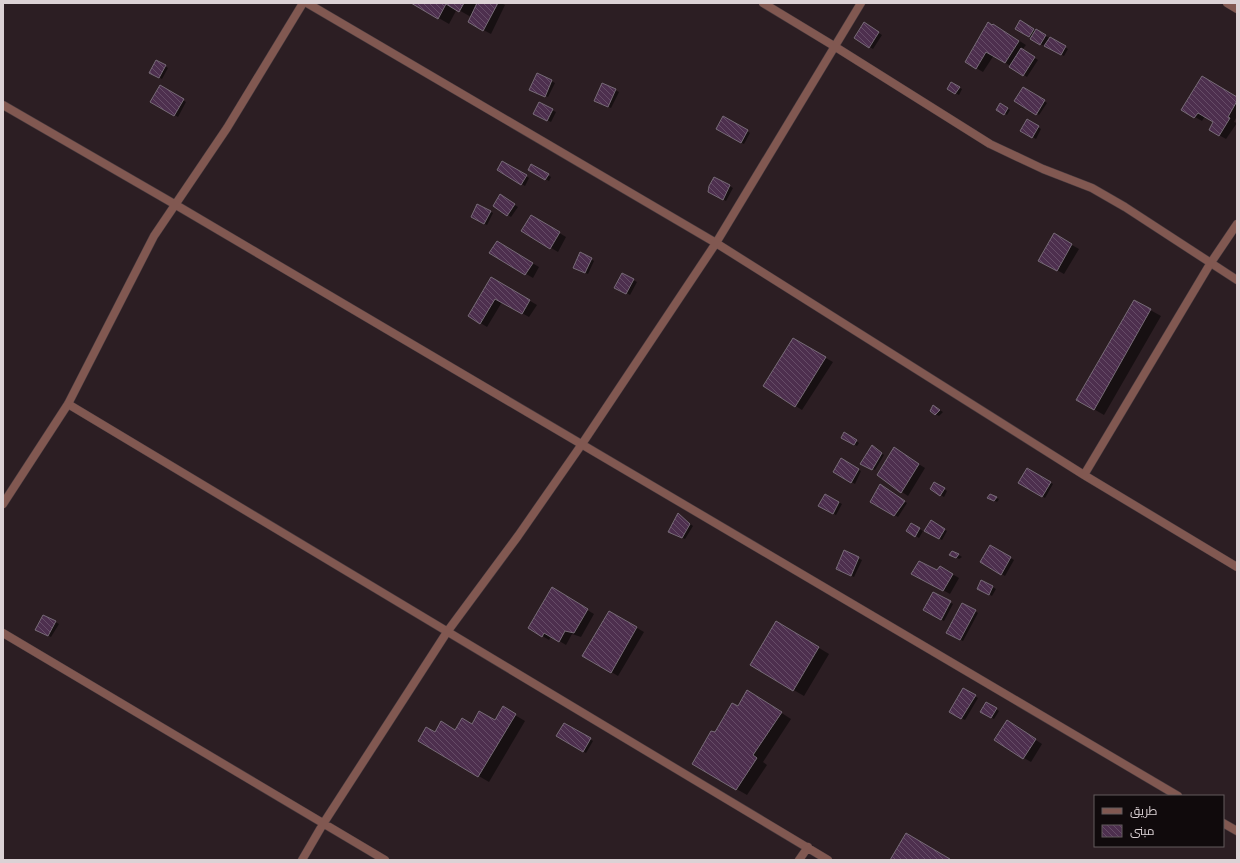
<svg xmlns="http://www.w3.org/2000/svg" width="1240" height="863" font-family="Ubuntu,Cairo,sans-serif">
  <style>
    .shadow { fill: #0007 }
    .building { fill: url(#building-back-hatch); stroke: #776b77 }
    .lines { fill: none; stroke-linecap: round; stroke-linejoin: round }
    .minor-casing { stroke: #483b3f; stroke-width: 9 }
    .minor { stroke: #815851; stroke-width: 8 }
  </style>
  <defs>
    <pattern id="building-back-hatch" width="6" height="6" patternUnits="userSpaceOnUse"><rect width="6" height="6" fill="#4d2f4e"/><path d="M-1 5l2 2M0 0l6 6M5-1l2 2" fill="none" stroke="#664c67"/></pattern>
  </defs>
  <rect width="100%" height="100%" fill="#2c1e23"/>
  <path class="shadow" d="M413,3h88l4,2 -14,29 -15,-8 -5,-9 -14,-8 -8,15z
    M1020,21l48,28 -4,7 -19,-11 -1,1 -12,-7v-1l-16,-10z
    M864,24l18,11 -9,14 -18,-11z
    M1000,29l26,16 -4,5 16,10 -11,17 -33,-22 -11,17 -17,-10z
    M156,61l12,7 -6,11 -11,-6z
    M537,74l18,9 -7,14 -18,-8z
    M951,83l11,6 -3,6 -11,-6z
    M603,84l16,8 -8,16 -13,-6z
    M160,87l26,15 -8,15 -27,-16z
    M1023,88l24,15 -8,12 -23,-14z
    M1237,98v18l-3,6 3,1 -11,16 -16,-9 5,-8 -10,-6 -3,5 -19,-11z
    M539,104l17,8 -5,10 -14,-7z
    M1001,105l9,5 -3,5 -9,-5z
    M723,117l27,16 -6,11 -27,-15z
    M1028,121l13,8 -5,10 -14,-8z
    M503,162l26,16 -4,8 -27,-16z
    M532,165l19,12 -2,4 -20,-11z
    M715,178l18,10 -7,13 -17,-9z
    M501,196l17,11 -7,10 -17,-11z
    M478,205l15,8 -6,12 -15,-8z
    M531,216l35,21 -8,15 -35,-21z
    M1054,235l25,14 -15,25 -25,-14z
    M497,242l42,25 -6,11 -42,-25z
    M591,259l3,2 -6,13 -11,-5z
    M622,274l15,8 -7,13 -14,-8z
    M491,278l46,27 -8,12 -27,-15 -15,25 -18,-11z
    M1134,301l27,15 -57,99 -26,-15z
    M793,340l40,22 -31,48 -38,-24z
    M933,406l10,6 -4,4 -8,-5z
    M844,433l15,10 -2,3 -15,-9z
    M875,448l9,7 -9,15 -13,-6z
    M901,453l24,15 -17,28 -6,-4z
    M841,459l20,12 -6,13 -21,-13z
    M1028,469l25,15 -8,14 -25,-15z
    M934,483l13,8 -3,6 -13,-8z
    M880,486l27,17 -9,14 -26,-16z
    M825,495l17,9 -6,11 -17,-10z
    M996,498l3,1 -2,3 -5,-3z
    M681,516l12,10 -8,13 -13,-6z
    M931,521l16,10 -5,9 -17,-9z
    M911,524l12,7 -4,7 -11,-7z
    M990,546l24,14 -9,16 -24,-14z
    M845,552l17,8 -8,17 -14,-7z
    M952,553l7,2 3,2 -3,2 -8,-5z
    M940,567l19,11 -9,16 -37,-21 24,-2z
    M982,581l14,8 -4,7 -14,-8z
    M552,589l42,25 -13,23 -9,-3 -6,11 -15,-9 -2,4 -20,-12z
    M933,593l20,11 -9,17 -20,-11z
    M963,604l15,9 -15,28 -16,-8z
    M609,612l35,20 -26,44 -35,-21z
    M44,616l15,8 -8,13 -14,-7z
    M776,622l53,32 -25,42 -53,-31z
    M963,690l15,8 -13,22 -15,-8z
    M758,698l33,21 -28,43 4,3 -20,30 -54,-31 46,-57z
    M987,703l12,8 -5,8 -12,-7z
    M503,708l22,13 -36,61 -70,-41 16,-7 21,-3 16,-6 23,-4z
    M564,724l29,17 -7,12 -29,-17z
    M1014,726l28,18 -11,18 -7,-4z"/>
  <path class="building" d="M411,3h53l-5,9 -13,-8 -8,15z
    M477,3h21l-15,28 -15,-9z
    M1020,20l14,9 -5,8 -14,-8z
    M864,22l15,10 -10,16 -15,-10z
    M988,22l4,3 1,-1 26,17 -14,22 -19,-11 -10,17 -11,-7z
    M1036,29l10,6 -6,10 -10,-6z
    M1050,37l16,9 -5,9 -17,-9z
    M1021,48l14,9 -12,19 -14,-9z
    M156,60l10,5 -7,13 -10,-5z
    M537,73l15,7 -7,17 -16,-7z
    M1202,76l35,21v4l-9,16 2,1 -11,18 -10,-6 4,-8 -15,-9 -4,5 -13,-8z
    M951,82l9,5 -5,7 -8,-5z
    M602,83l14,6 -8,18 -14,-6z
    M160,85l24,14 -10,17 -24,-14z
    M1023,87l22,13 -9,15 -22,-14z
    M539,102l14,7 -6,12 -14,-7z
    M1000,103l8,5 -4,7 -8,-5z
    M723,116l25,14 -7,13 -25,-14z
    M1027,119l12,7 -7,12 -12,-7z
    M502,161l25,14 -6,10 -24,-15z
    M531,164l18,10 -4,6 -17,-10z
    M714,177l16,8 -7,15 -15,-8 1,-6z
    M500,194l15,10 -8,12 -14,-10z
    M477,204l14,7 -7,13 -13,-7z
    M531,215l29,17 -10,17 -29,-18z
    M1054,233l18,11 -15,27 -19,-10z
    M497,241l36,22 -8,12 -36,-22z
    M580,252l12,6 -7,15 -12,-5z
    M622,273l12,6 -8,15 -12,-6z
    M491,277l39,23 -8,14 -27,-15 -15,25 -12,-8z
    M1134,300l17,9 -57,101 -18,-10z
    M793,338l33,19 -31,50 -32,-21z
    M933,405l7,5 -5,5 -5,-4z
    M844,432l13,8 -3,5 -13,-7z
    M872,445l10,8 -10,17 -12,-6z
    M894,447l25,17 -18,29 -24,-18z
    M841,458l18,11 -8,14 -18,-11z
    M1027,468l24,14 -9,15 -24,-14z
    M934,482l11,6 -5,8 -10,-7z
    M880,484l25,17 -11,15 -24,-14z
    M825,494l14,8 -6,12 -15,-8z
    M990,494l7,3 -3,4 -7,-3z
    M678,513l12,11 -8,14 -14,-6z
    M931,520l14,9 -6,10 -15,-8z
    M911,523l9,5 -5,9 -9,-6z
    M990,545l21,12 -10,18 -21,-13z
    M844,550l15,7 -8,19 -15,-7z
    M952,551l7,3 -3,4 -7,-3z
    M919,561l18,9 3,-4 13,8 -10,17 -32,-17z
    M981,580l12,6 -4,9 -12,-6z
    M552,587l36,22 -14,24 -9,-2 -6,11 -15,-9 -2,4 -14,-9z
    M933,592l18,9 -10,19 -18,-10z
    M962,603l14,7 -16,30 -14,-7z
    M609,611l28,16 -26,46 -29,-17z
    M43,615l13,6 -8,15 -13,-6z
    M776,621l43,26 -26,44 -43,-26z
    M963,688l13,7 -15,24 -12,-7z
    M747,690l35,22 -29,43 4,3 -21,32 -44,-26 19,-33 4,1 17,-29 6,3z
    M986,702l11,6 -6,10 -11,-6z
    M503,706l13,8 -38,63 -60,-36 8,-14 9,5 6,-11 14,9 7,-12 10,6 7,-13 16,9z
    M1007,720l29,19 -13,20 -29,-19z
    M564,723l27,15 -8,14 -27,-16z
    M906,833l44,26v1h-60z"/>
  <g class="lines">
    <g class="minor-casing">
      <path id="minor" d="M307,3l409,240 368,232 153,92
        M763,3l71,43 156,98 53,25 49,19 33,19 112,73
        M1227,3l10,6
        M3,105l173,100 1002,591
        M68,404l760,456
        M1084,475l126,-211 27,-40
        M3,504l65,-100 86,-168 73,-108 76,-125
        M3,633l382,227
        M1223,823l14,8
        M302,860l21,-36 124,-192 71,-96 64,-92 134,-201 145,-240
        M799,860l9,-13"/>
    </g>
    <use href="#minor" class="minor"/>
  </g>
  <rect width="1240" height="863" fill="none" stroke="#dcd2d5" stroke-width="8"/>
  <rect x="1094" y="795" width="130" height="52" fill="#100a0c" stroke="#625a5c"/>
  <rect x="1102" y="808" width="20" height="6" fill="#815851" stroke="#625a5c"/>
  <text x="1130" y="815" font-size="12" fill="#dcd2d5">طريق</text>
  <rect x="1102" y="825" width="20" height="12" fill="url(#building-back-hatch)" stroke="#625a5c"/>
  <text x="1130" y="835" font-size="12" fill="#dcd2d5">مبنى</text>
</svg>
